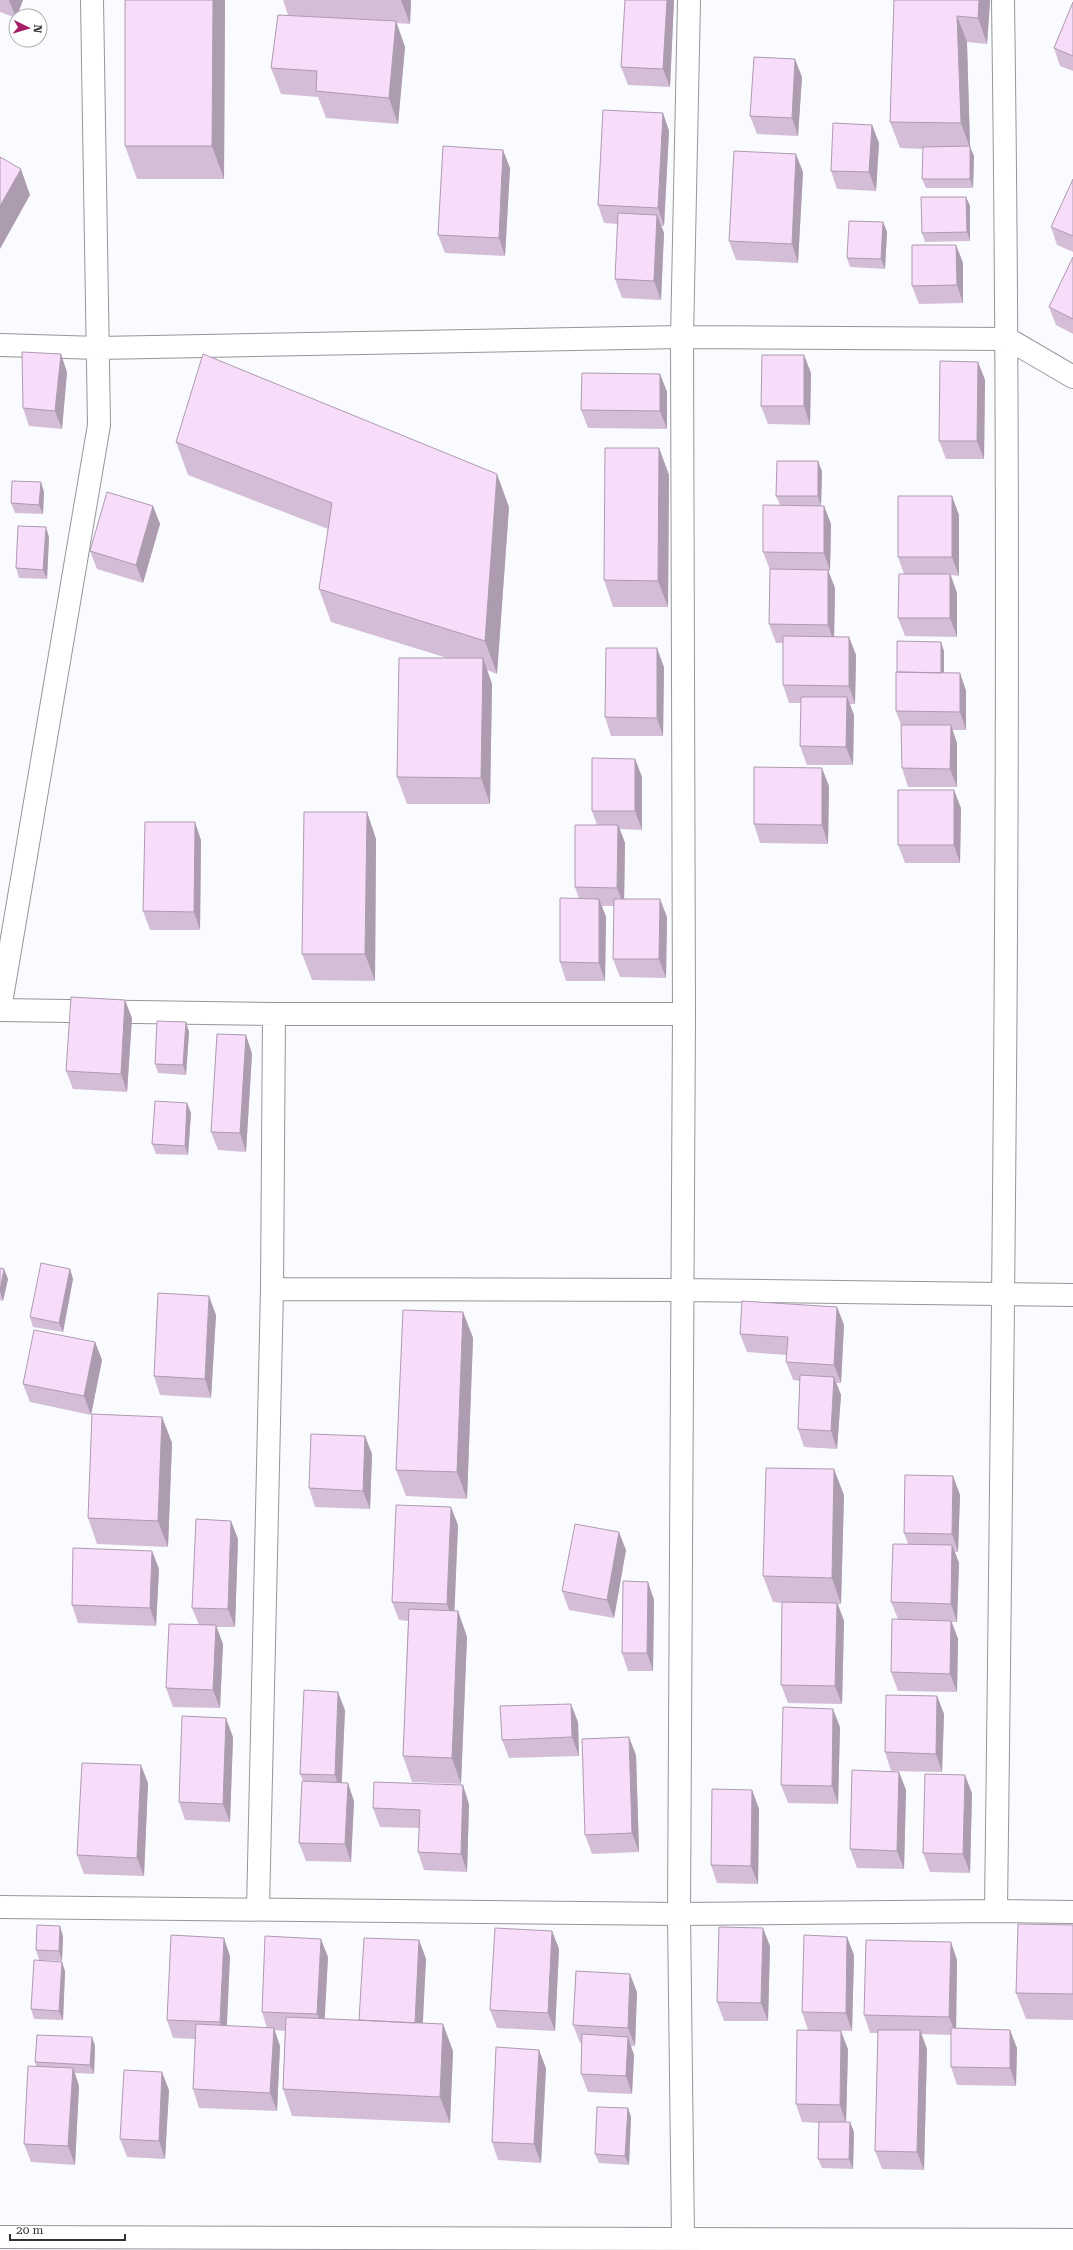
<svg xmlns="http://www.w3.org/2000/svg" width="1073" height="2250" font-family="'Roboto Serif',serif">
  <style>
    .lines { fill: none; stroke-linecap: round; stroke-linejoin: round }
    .street-casing { stroke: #95969a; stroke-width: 24 }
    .secondary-casing { stroke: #95969a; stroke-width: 24 }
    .street { stroke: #fff; stroke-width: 22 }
    .secondary { stroke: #fff; stroke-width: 22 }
    .wall { fill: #d4bed7 }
    .shaded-wall { fill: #ad9baf }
    .building { fill: #f7ddfa; stroke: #ad9baf }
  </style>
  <rect width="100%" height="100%" fill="#fafbff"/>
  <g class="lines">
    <g class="street-casing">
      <path id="street" d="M0,345l99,3 583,-11 326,2 65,38
        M0,1009l99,-584 -7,-425
        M0,1010l274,4h410
        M272,1289l411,1 390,5
        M0,1907l679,7 317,-3 77,1
        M258,1909l14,-620 2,-275
        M996,1911c8,-637 16,-1274 7,-1911
        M683,2238l-4,-324 5,-900 -2,-677 7,-337"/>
    </g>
    <g class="secondary-casing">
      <path id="secondary" d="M0,2237l1073,3"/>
    </g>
    <use href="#street" class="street"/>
    <use href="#secondary" class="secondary"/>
  </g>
  <path class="wall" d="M0,0h23l-6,16h-1v2l-16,-6z
    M225,0l-1,179h-87l-12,-33z
    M283,0h128l-1,24 -14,-1 9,24 -7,77 -72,-6 -8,-21 -37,-3 -10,-26 17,-53z
    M625,0h49l-4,87 -42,-2 -7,-18z
    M894,0l96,2 -3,42 -20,-2 3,105 4,9 -1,32h-47l-4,-9 1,-30 -23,-1 -10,-26z
    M1073,2v69l-13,-5 -6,-18z
    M802,77l-4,59 -41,-2 -7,-18z
    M663,113l6,18 -5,95h-3l3,7 -3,67 -39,-2 -7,-19 3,-55 -14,-1 -6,-18z
    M872,125l7,18 -3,48 -39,-2 -6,-18z
    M510,168l-5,88 -60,-3 -7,-18z
    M803,172l-5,91 -62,-3 -7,-19z
    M1073,179v73l-16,-7 -6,-18z
    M966,197l4,9v35l-45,1 -3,-9z
    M883,222l4,10 -2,37 -35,-2 -3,-9z
    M956,245l7,18v40l-44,1 -7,-18z
    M1073,257v77l-17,-9 -7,-18z
    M978,362l7,18 -1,79h-38l-7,-18z
    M67,372l-5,57 -33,-3 -6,-18z
    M811,373l-1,52 -42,-1 -7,-18z
    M660,374l7,18v37l-79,-1 -7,-18z
    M176,442l333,65 -12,167 -10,-4 5,14 -2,120h-83l-10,-27 50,-119 -116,-36 -12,-33 9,-60 -140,-54z
    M659,448l10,27 -1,132h-55l-9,-27z
    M822,471l-1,35h3l7,18 -1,47h-2l7,17 -1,49h15l7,18 -1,49h-5l4,11 -1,50h-46l-7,-19 1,-43h-12l-6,-18v-42h-7l-7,-19 1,-54 -7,-18 46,-46 -29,-1 -4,-9z
    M44,492l-1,22 -28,-1 -4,-10z
    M153,506l7,18 -17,59 -46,-14 -7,-18z
    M959,515v61l-8,-1 6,18v44l-52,-1 -7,-18 6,-44 -6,-17z
    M49,537l-2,42 -28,-1 -3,-10z
    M944,651v22h16l6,18v39h-14l5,13v44h-49l-6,-19 -1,-43 -5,-14z
    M664,667l-1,69h-52l-6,-19z
    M635,759l7,18v53l-22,-1 5,14 -1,56 43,18 -1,61 -46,-1 -7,-18 1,-53h-12l4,11 -1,64h-39l-6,-19 19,-63 -4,-12 22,-62 -5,-14z
    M829,786l-1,58 -68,-1 -6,-19z
    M961,808l-1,55h-55l-7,-18z
    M367,812l9,27 -1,142 -63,-1 -10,-26z
    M201,840l-1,90h-50l-7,-19z
    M132,1018l-5,74 -54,-3 -7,-18z
    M186,1022l3,10 -3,43 -28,-2 -3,-9z
    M246,1035l6,19 -6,98 -28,-2 -7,-18z
    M187,1103l4,10 -3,42 -32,-1 -4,-10z
    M0,1268l4,1 4,10 -5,22 -3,-1z
    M70,1269l3,10 -10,53 -30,-5 -3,-10z
    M837,1307l7,18 -3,58h-5l5,12 -4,54 -33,-2 -6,-18 2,-48 -7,-1 -7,-18 1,-7 -40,-3 -7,-18z
    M463,1312l10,26 -6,161 -61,-3 -10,-26z
    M216,1315l-5,83 -51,-3 -6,-19z
    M95,1342l7,18 -11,55 -61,-13 -7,-18z
    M162,1417l10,26 -4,104 -71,-3 -9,-26z
    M365,1436l7,18 -2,55 -55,-2 -6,-19z
    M953,1476l7,19 -2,57h-3l4,11 -2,59h-5l6,17 -1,53 -59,-1 -7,-19 7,-53 -7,-17 17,-58 -4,-11z
    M844,1495l-3,109h-3l6,17 -2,83 -54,-1 -7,-18 1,-82 -9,-1 -10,-26z
    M231,1521l7,18 -3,88h-19l7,17 -3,64 -47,-1 -7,-19 33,-63 -7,-17z
    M458,1525l-4,86h4l9,26 -6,147 -49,-2 -9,-26 5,-135 -9,-1 -7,-18z
    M626,1550l-12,68 -45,-8 -7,-19z
    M152,1551l7,18 -3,57 -78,-3 -6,-18z
    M648,1582l6,18 -1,71h-25l-6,-18z
    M937,1696l7,18 -2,58 -51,-1 -6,-19z
    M345,1710l-3,72 12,19 -3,61 -45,-1 -7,-18 4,-62 -3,-7z
    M578,1722l1,34 -70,2 -7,-18z
    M840,1727l-2,77 -50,-1 -7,-18z
    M233,1737l-3,85 -45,-2 -6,-18z
    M636,1755l3,97 -47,2 -7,-19z
    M899,1772l7,18 -2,79 -47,-1 -7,-19z
    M148,1783l-4,93 -60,-2 -7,-19z
    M752,1790l7,19 -1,75 -41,-1 -6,-18z
    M972,1793l-2,80 -40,-1 -7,-19z
    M469,1804l-2,68 -43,-2 -6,-18 1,-24 -39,-1 -7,-19z
    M1073,1925v95l-47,-1 -10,-26z
    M552,1931l7,18 -4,82 -58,-3 -7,-18z
    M63,1936l-1,25 -23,-1 -3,-10z
    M847,1937l7,18 -2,76 -44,-1 -6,-18z
    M419,1940l7,19 -4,64 31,28 -3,72 -158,-7 -9,-27 2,-58 -11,-1 6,16 -3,65 -78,-3 -6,-19 2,-50 -22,-1 -6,-18 63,-64 -3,70 40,2 -5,-16 66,-55 -4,62 35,1z
    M770,1946l-2,75h-44l-7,-19z
    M957,1960l-1,68 61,20 -1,38 -59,-1 -6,-18v-32l-30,-1 6,15 -3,121 -42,-1 -7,-18 3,-118h-8l-6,-18z
    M65,1971l-2,49 -29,-1 -3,-10z
    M637,1992l-2,54h-4l3,9 -2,39 -44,-2 -7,-18 1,-31h-2l-7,-18z
    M92,2037l3,9 -1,28 -19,-1 4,13 -4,79 -44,-3 -7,-18 12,-78 -1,-4z
    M848,2049l-2,73h4l4,10 -1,37 -31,-1 -4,-9 1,-36 -17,-1 -6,-18z
    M546,2068l-5,95 -43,-3 -6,-18z
    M169,2090l-4,69 -38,-2 -7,-18z
    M628,2108l3,9 -2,48 -30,-2 -4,-9z"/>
  <path class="shaded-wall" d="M9,0h14l-6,16h-1v2z
    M213,0h12l-1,179 -12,-33z
    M401,0h10l-1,24z
    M667,0h7l-4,87 -7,-18z
    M979,0h11v2l-3,42 -9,-26z
    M957,16l10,26 3,105 4,9 -1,32 -3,-9v-31l-9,-25z
    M396,21l9,26 -7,77 -9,-26z
    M795,59l7,18 -4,59 -6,-18z
    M663,113l6,18 -5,95 -6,-18z
    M872,125l7,18 -3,48 -7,-19z
    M503,150l7,18 -5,88 -6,-18z
    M796,154l7,18 -5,91 -6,-19z
    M21,169l9,26 -30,54v-43z
    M966,197l4,9v35l-3,-9z
    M657,215l7,18 -3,67 -7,-19z
    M883,222l4,10 -2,37 -4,-10z
    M956,245l7,18v40l-6,-18z
    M61,354l6,18 -5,57 -7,-18z
    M804,355l7,18 -1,52 -6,-19z
    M978,362l7,18 -1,79 -7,-18z
    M660,374l7,18v37l-7,-18z
    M659,448l10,27 -1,132 -10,-26z
    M818,461l4,10 -1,35 -3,-10z
    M497,474l12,33 -12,167 -12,-33z
    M41,482l3,10 -1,22 -4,-9z
    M952,496l7,19v61l-7,-19z
    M153,506l7,18 -17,59 -7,-18z
    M824,506l7,18 -1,47 -6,-18z
    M46,527l3,10 -2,42 -4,-9z
    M828,570l7,18 -1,55 -6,-18z
    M950,574l7,19v44l-7,-19z
    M849,637l7,18 -1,49 -6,-18z
    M941,642l3,9v33l-3,-9z
    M657,648l7,19 -1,69 -6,-18z
    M483,658l9,26 -2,120 -9,-26z
    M960,673l6,18v39l-6,-18z
    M847,697l7,18 -1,50 -7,-18z
    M951,725l6,18v44l-7,-18z
    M635,759l7,18v53l-7,-19z
    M822,768l7,18 -1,58 -6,-19z
    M954,790l7,18 -1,55 -6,-18z
    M367,812l9,27 -1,142 -10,-27z
    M195,822l6,18 -1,90 -6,-18z
    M618,825l7,18 -1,63 -7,-18z
    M599,899l7,18 -1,64 -6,-18z
    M660,899l7,18 -1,61 -7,-19z
    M125,1000l7,18 -5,74 -6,-18z
    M186,1022l3,10 -3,43 -3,-10z
    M246,1035l6,19 -6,98 -6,-19z
    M187,1103l4,10 -3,42 -3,-9z
    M4,1269l4,10 -5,22 -3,-10z
    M70,1269l3,10 -10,53 -4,-9z
    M209,1296l7,19 -5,83 -6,-19z
    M837,1307l7,18 -3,58 -7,-18z
    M463,1312l10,26 -6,161 -10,-27z
    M95,1342l7,18 -11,55 -7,-19z
    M834,1377l7,18 -4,54 -6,-18z
    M162,1417l10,26 -4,104 -10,-26z
    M365,1436l7,18 -2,55 -7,-18z
    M834,1469l10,26 -3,109 -9,-26z
    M953,1476l7,19 -2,57 -6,-18z
    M451,1507l7,18 -4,98 -7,-19z
    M231,1521l7,18 -3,88 -7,-18z
    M619,1532l7,18 -12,68 -7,-18z
    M952,1545l7,18 -2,59 -6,-18z
    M152,1551l7,18 -3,57 -6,-18z
    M648,1582l6,18 -1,71 -6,-18z
    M837,1603l7,18 -2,83 -7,-18z
    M458,1611l9,26 -6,147 -9,-26z
    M951,1621l7,18 -1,53 -7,-18z
    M216,1625l7,19 -3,64 -7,-18z
    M338,1692l7,18 -4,84 -6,-19z
    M937,1696l7,18 -2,58 -6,-18z
    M571,1704l7,18 1,34 -7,-19z
    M833,1709l7,18 -2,77 -6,-18z
    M226,1718l7,19 -3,85 -7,-18z
    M629,1737l7,18 3,97 -7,-19z
    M141,1765l7,18 -4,93 -7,-18z
    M899,1772l7,18 -2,79 -7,-18z
    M965,1775l7,18 -2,80 -7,-19z
    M348,1783l6,18 -3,61 -6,-18z
    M463,1785l6,19 -2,68 -6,-18z
    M752,1790l7,19 -1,75 -7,-18z
    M60,1926l3,10 -1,25 -3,-10z
    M763,1928l7,18 -2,75 -7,-18z
    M552,1931l7,18 -4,82 -7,-18z
    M847,1937l7,18 -2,76 -6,-18z
    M224,1938l6,18 -4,84 -6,-18z
    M321,1939l7,18 -4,76 -7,-19z
    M419,1940l7,19 -4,83 -7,-18z
    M951,1942l6,18 -1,75 -7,-18z
    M62,1962l3,9 -2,49 -4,-9z
    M630,1974l7,18 -2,54 -7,-18z
    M443,2024l10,27 -3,72 -10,-26z
    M274,2028l6,18 -3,65 -7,-18z
    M920,2030l7,19 -3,121 -7,-18z
    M1010,2030l7,18 -1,38 -6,-18z
    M841,2031l7,18 -2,74 -6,-18z
    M92,2037l3,9 -1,28 -4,-9z
    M628,2037l6,18 -2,39 -6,-18z
    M539,2050l7,18 -5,95 -7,-19z
    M73,2068l6,18 -4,79 -7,-19z
    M162,2072l7,18 -4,69 -6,-18z
    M628,2108l3,9 -2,48 -4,-9z
    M850,2122l4,10 -1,37 -4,-10z"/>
  <path class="building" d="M125,0h88l-1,146h-87z
    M625,0h42l-4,69 -42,-2z
    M894,0h85l-1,18 -21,-2 4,107 -71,-1z
    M1073,2v54l-19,-8z
    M278,15l118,6 -7,77 -73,-7 1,-20 -46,-3z
    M754,57l41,2 -3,59 -42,-2z
    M603,110l60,3 -5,95 -60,-3z
    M833,123l39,2 -3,47 -38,-1z
    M443,146l60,4 -4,88 -61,-3z
    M970,146v33h-48l1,-32z
    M734,151l62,3 -4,90 -63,-3z
    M0,157l21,12 -21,37z
    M1073,179v57l-22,-9z
    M921,197h45l1,35 -45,1z
    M618,213l39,2 -3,66 -39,-2z
    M849,221l34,1 -2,37 -34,-1z
    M912,245h44l1,40 -45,1z
    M1073,257v62l-24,-12z
    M22,352l39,2 -6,57 -32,-3z
    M203,354l294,120 -12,167 -166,-52 13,-86 -156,-61z
    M762,355h42v51h-43z
    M940,361l38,1 -1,79h-38z
    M582,373l78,1v37l-79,-1z
    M605,448h54l-1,133 -54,-1z
    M777,461h41v35h-42z
    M12,481l29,1 -2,23 -28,-2z
    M107,492l46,14 -17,59 -46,-14z
    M898,496h54v61h-54z
    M763,505l61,1v47l-61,-1z
    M18,526l28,1 -3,43 -27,-2z
    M770,569l58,1v55l-59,-1z
    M899,574h51v44h-52z
    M783,636l66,1v49l-66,-1z
    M897,641l44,1v31l-44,-1z
    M606,648h51v70l-52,-1z
    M399,658h84l-2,120 -84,-1z
    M896,672l64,1v39l-64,-1z
    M801,697h46l-1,50 -46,-1z
    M901,725h50l-1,44 -48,-1z
    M592,758l43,1v52h-43z
    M754,767l68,1v57l-68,-1z
    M898,790h56v55h-56z
    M304,812h63l-2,142h-63z
    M145,822h50l-1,90 -51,-1z
    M575,825h43l-1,63 -42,-1z
    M560,898l39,1v64l-39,-1z
    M614,899h46l-1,60h-46z
    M71,997l54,3 -4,74 -55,-3z
    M157,1021l29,1 -3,43 -28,-1z
    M217,1034l29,1 -6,98 -29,-1z
    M155,1101l32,2 -2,43 -33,-2z
    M41,1263l29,6 -11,54 -29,-6z
    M0,1268l4,1 -4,22z
    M158,1293l51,3 -4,83 -51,-3z
    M742,1301l95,6 -3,58 -48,-3 2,-25 -48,-3z
    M403,1310l60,2 -6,160 -61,-2z
    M34,1330l61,12 -11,54 -61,-12z
    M800,1375l34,2 -3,54 -33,-2z
    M92,1414l70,3 -4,104 -70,-3z
    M311,1434l54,2 -2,55 -54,-3z
    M766,1468l68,1 -2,109 -69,-2z
    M905,1475l48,1 -1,58 -48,-1z
    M396,1505l55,2 -4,97 -55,-2z
    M196,1519l35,2 -3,88 -36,-1z
    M575,1524l44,8 -12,68 -45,-9z
    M893,1544l59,1 -1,59 -60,-2z
    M73,1548l79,3 -2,57 -78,-3z
    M623,1581l25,1 -1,71h-25z
    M782,1602l55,1 -2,83 -54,-1z
    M409,1609l49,2 -6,147 -49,-2z
    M892,1619l59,2 -1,53 -59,-2z
    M169,1624l47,1 -3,65 -47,-2z
    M304,1690l34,2 -3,83 -35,-1z
    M886,1695l51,1 -1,58 -51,-2z
    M571,1704l1,33 -70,3 -2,-34z
    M783,1707l50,2 -1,77 -51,-1z
    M182,1716l44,2 -3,86 -44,-2z
    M629,1737l3,96 -47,2 -3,-96z
    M82,1763l59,2 -4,93 -60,-3z
    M852,1770l47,2 -2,79 -47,-2z
    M925,1774l40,1 -2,79 -40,-1z
    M302,1781l46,2 -3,61 -46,-1z
    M374,1782l89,3 -2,69 -43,-2 2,-42 -47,-2z
    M712,1789l40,1 -1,76 -40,-1z
    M1018,1924l55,1v69l-57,-1z
    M37,1925l23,1 -1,25 -23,-1z
    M719,1927l44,1 -2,75 -44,-1z
    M495,1928l57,3 -4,82 -58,-3z
    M171,1935l53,3 -4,84 -53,-2z
    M804,1935l43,2 -1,76 -44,-1z
    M265,1936l56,3 -4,75 -55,-2z
    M364,1938l55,2 -4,83 -56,-3z
    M866,1940l85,2 -2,75 -85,-2z
    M34,1960l28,2 -3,49 -28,-2z
    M576,1971l54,3 -2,54 -55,-3z
    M286,2017l157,7 -3,73 -157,-8z
    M196,2024l78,4 -4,65 -77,-4z
    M951,2028l59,2v38l-59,-1z
    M797,2030l44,1 -1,74 -44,-1z
    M878,2030h42l-3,122 -42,-1z
    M582,2034l46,3 -2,39 -45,-2z
    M37,2035l55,2 -2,28 -55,-3z
    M496,2047l43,3 -5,94 -42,-2z
    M28,2066l45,2 -5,78 -44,-2z
    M124,2070l38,2 -3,69 -39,-2z
    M597,2107l31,1 -3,48 -30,-2z
    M819,2122h31l-1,37h-31z"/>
  <g transform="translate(28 28) rotate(95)"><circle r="19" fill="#ffffff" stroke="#acadad"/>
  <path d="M0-3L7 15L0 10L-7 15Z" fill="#a61f68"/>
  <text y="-6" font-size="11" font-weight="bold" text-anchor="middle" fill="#303132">N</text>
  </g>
  <path d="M10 2234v6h115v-6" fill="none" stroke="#303132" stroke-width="2"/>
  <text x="16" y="2234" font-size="12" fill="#303132" stroke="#ffffff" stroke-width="3" paint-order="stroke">20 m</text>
</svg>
